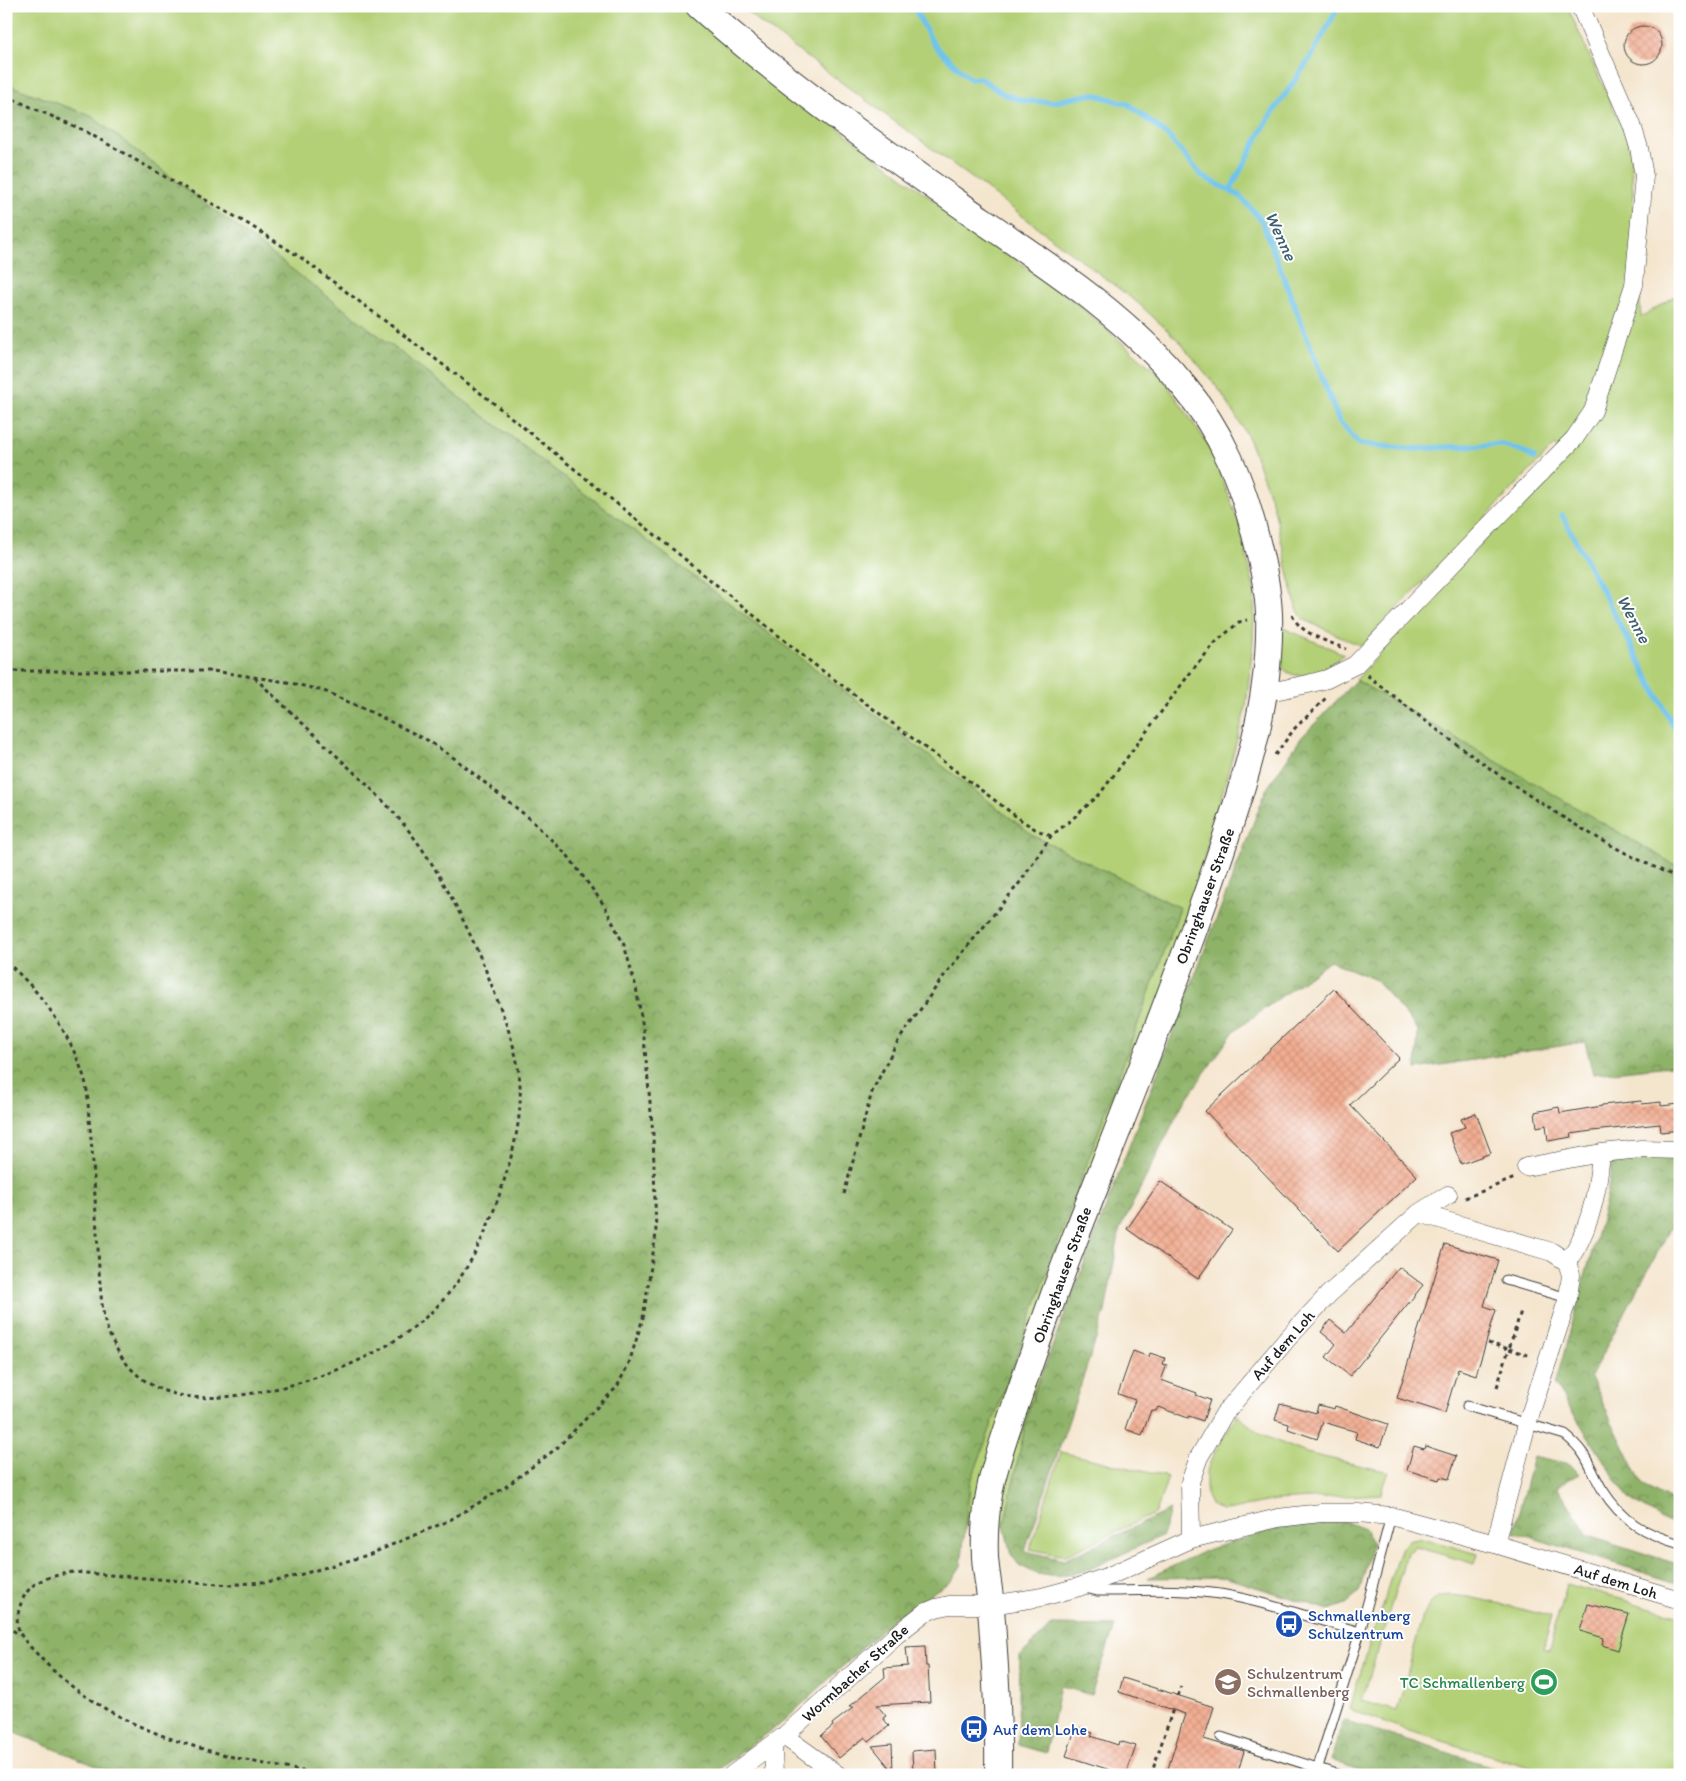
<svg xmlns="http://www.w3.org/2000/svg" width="1686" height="1781" font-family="Itim,sans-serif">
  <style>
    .grass { fill: #b3d077; stroke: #68764a }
    .forest { fill: url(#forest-crowns); stroke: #556742 }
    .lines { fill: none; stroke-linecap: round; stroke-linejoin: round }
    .stream { stroke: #6fc3eb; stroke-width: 5.5 }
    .building { fill: url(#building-cross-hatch) }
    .lane-casing { stroke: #3c3a37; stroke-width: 11 }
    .street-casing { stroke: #3c3a37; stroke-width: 19 }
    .secondary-casing { stroke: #3c3a37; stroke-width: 28 }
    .path { stroke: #3c3a37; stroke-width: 3; stroke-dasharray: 4 4; stroke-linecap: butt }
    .lane { stroke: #fff; stroke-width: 9 }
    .street { stroke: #fff; stroke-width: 18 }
    .secondary { stroke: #fff; stroke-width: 26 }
    .labels { text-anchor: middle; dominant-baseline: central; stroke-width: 4; stroke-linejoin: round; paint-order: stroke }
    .street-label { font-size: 16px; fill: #1c1c1c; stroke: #fff }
    .transit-label { font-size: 16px; fill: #164399; stroke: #fff; text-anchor: start }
    .education-label { font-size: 16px; fill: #785e54; stroke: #fff; text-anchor: start }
    .leisure-label { font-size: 16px; fill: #27864d; stroke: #fff; text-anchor: end }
    .water-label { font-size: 18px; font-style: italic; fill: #3d5f6f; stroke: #fff }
  </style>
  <defs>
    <pattern id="forest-crowns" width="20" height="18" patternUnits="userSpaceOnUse" patternTransform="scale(1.25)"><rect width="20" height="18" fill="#8eb268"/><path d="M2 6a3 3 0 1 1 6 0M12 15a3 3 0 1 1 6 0" fill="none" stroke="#739055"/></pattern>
    <pattern id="building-cross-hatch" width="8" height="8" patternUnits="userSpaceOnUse" patternTransform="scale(1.25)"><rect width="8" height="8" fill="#f2ad92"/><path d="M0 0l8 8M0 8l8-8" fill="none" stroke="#cf947d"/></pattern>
  </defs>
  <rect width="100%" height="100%" fill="#fff"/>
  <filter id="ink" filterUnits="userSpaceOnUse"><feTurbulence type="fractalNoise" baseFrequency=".02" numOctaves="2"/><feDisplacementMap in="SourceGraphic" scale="10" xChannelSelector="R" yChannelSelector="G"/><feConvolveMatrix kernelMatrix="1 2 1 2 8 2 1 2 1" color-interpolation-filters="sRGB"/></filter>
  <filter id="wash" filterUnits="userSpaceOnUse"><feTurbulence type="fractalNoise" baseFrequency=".0096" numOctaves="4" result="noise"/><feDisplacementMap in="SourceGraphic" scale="20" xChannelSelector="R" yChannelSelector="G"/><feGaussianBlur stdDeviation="1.12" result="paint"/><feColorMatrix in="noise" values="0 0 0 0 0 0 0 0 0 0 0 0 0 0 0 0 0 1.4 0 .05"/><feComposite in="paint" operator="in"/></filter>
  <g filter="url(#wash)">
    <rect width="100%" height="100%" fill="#f4e5cd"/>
    <path class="grass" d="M6,6h678l32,30 204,154 157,114 85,73 49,72 29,77 15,67 -2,49 -7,65 -56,203 -161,497 -25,119 -38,-1 4,-41 210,-576 -146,-72 -943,-720 -85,-32z
      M740,6h827l63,139 11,172 39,-24v575l-324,-188 207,-226 -9,-8 -193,200 -58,-27 -7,-12 -23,-103 -26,-69 -26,-43 -42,-51 -41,-38 -162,-122 -217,-159z
      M1281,627l63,27c-16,13 -35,29 -57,18 -4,-3 -7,-7 -8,-13 -1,-10 1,-22 2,-32z
      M1237,1415l25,20 44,18 83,19 -8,22 -105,6 -54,11 -11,-6 -5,-11v-21l8,-20z
      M1061,1452l107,25 -12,36 -92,43 -34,-7z
      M1422,1538l56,16 -3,10 -59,-17 -9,6 -45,148 35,10 26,-96c5,-8 9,-16 19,-19 18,-5 88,16 110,21l-9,32 6,2 17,-67 114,32v159h-124l-147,-44 -60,-22 51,-160 8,-8z"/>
    <path class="forest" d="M6,84l85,32 943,720 146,72 -210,576 -9,82 -10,15 -56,36 -112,105 -72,53h-593l-112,-46z
      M1356,680l324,188v197l-87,9 -8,-32 -169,27 2,-39 -42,-50 -46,-19 -96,70 -52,74 -62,124 -15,83 -80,239 39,9 106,-50 -7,25 -75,35 -30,7 -21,-3 -18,-9 -8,-11 -7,-28 25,-119 237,-617 35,-52z
      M1680,1157v64l-5,-1 -85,157 52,107 38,21v19l-21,-6 -31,-20 -73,-113 51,-184 7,-40z
      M1533,1456l36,8 10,11 -22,11 31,49 92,30v19l-166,-52z
      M1344,1521l21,8 7,16 -13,48 -13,11 -17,6 -105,-33 -76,1 61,-29 67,-20z
      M1052,1625l63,1 -24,69 -31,-9 -14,67 -28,-8 2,-89z
      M1343,1720l176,55h-146l-42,-15z"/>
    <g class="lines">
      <path class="stream" d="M913,6l21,39 36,34 10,-1 25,17 20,6 29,1 38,-8 36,10 39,31 35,41 38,20 22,25 77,200 20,23 55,5 87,-5 21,7 12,7
        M1230,190l37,-69 44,-64 28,-51
        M1562,515l118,223"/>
    </g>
    <g id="blocks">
      <path class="building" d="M1624 45a19 19 0 1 1 38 0a19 19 0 1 1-38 0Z
        M1334,989l65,69 -49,47 67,71 -79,75 -133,-140z
        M1641,1101l1,3 19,-2v4l19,-2v26l-19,2 -1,-8 -68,7 -21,3 1,3 -24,4 -2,-16 -9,2 -2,-15 24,-5 1,6 42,-7v-1z
        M1476,1113l15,40 -30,11 -12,-31 16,-6 -4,-8z
        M1160,1181l72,49 -34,49 -71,-50z
        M1445,1244l53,16 -14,46 12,4 -20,65 -18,-6 -13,44 -48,-15z
        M1399,1267l24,18 -73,91 -24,-19 10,-13 -15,-12 9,-12 16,13z
        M1133,1351l16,6 1,-4 15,5 -2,6 4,1 -6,15 36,13 -1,2 14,5 -7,21 -14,-5 -1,2 -30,-11 -2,4 -5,-1 -9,25 -17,-6 10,-29 -17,-6z
        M1280,1403l36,10 2,-8 16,4 1,-3 53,18 -8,23 -25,-8 2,-7 -34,-10 -6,17 -29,-10 1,-5 -14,-4z
        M1414,1446l10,3 1,-3 31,10 -7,23 -9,-2 -1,3 -32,-10z
        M1588,1604l41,10 -11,36 -16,-5 2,-7 -24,-7z
        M925,1646l1,20h2l2,36 -53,3 9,11 -3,2 6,8 -20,16 -4,-5 -26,21 -18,-22 12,-10 -1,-2 22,-17h-5l36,-30 -1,-9 24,-2 -2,-19z
        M1123,1678l91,29 -10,32 40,12 -7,24h-71l19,-61 -66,-22z
        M1076,1727l17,6 -2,3 27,9 1,-4 17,5 -10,29 -60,-19z
        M892,1744l1,28 -21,-26z
        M936,1749l1,26h-22l-2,-3 -1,-21z"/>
    </g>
  </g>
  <g filter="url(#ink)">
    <use href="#blocks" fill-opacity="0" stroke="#3c3a37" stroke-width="1"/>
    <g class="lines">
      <g class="lane-casing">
        <path id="lane" d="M1506,1280l62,18
          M1467,1406l98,29c23,18 24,32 37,54 21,33 41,44 78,55
          M1085,1588l12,3c41,0 83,-3 123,3 47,8 94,25 140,38
          M1221,1737l118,38
          M1318,1767l42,-135 31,-116"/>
      </g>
      <g class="street-casing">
        <path id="street" d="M1264,688l15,2 29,-6 19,-5 28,-14 127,-132 92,-94 19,-28 41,-126 10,-109 -5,-28 -7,-23 -52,-119
          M1526,1167l75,-14 40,-4 39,1
          M1419,1213l133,39 15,10
          M1191,1539l-1,-57 9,-25 25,-43 64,-76 41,-44 90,-81 29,-18
          M1495,1544l32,-120 41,-126 3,-23 -4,-13c23,-30 31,-71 34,-109
          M784,1736l54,39
          M773,1745l1,30
          M732,1775l52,-39 112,-101 28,-22 12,-5 13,-3h42l51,-8 37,-10 30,-11 82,-37 87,-21 43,-5h37l33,3 104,28 185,56"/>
      </g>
      <g class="secondary-casing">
        <path id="secondary" d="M699,6c89,79 186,146 283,214 71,49 145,97 200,164 41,49 60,97 75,158 6,24 11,48 12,72 3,95 -30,185 -60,273 -41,118 -88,234 -134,351 -20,52 -38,104 -56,157 -10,29 -21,59 -28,89 -5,24 -7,49 -6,73 1,17 5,34 6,51 4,55 8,112 7,167"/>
      </g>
      <path class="path" d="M6,96l77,34 165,94 55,35 188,142 320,261 210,158 14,9 16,7
        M1292,615c9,20 36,26 54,34
        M6,671h207l74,11 37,9 49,22 54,27 27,18 75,60 39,38 36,49 20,40 12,42 7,41 10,106 3,100 -13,84 -14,45 -12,24 -8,8 -52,53 -53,40 -56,33 -80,34 -86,25 -52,5 -157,-13c-30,6 -48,9 -55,42 -4,19 9,29 21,42 72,79 187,103 288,119
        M1367,675c79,63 162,126 251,174 20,11 41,20 62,30
        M1275,755l20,-27 31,-30
        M6,962c35,29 62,69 77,112 5,13 5,30 6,45 5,43 6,86 9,129 1,23 2,46 6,69 5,23 20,49 40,63 32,23 73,19 110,13 66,-11 144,-42 189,-93 27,-31 44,-69 57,-107 13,-39 24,-78 19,-119 -4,-31 -16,-59 -27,-88 -21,-54 -54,-122 -92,-166 -18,-22 -39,-41 -59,-60 -29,-28 -59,-56 -88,-84
        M844,1194l28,-102 24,-48 50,-71 75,-92 30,-45 19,-15 29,-26 95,-127 22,-26 23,-20 8,-2
        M1465,1198l50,-20
        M1488,1343l21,6 12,-38
        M1497,1387l12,-38 22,7
        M6,1626l14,9
        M1178,1696l3,-9
        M1020,1770l21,5
        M1151,1775l22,-66"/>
      <use href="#lane" class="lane"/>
      <use href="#street" class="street"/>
      <use href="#secondary" class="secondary"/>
    </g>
  </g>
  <defs>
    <g id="bus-disc" transform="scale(1.4375)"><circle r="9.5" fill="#1a4fb4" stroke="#fff"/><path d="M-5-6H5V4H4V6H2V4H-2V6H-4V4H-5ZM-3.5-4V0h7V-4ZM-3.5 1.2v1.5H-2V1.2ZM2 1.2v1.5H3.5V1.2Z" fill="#fff"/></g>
    <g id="school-disc" transform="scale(1.4375)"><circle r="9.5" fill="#8d6e63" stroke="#fff"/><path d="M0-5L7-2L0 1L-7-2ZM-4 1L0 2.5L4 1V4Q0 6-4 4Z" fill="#fff"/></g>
    <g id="stadium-disc" transform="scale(1.4375)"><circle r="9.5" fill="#2e9e5b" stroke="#fff"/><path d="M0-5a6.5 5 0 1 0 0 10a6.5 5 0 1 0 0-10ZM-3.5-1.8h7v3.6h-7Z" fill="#fff"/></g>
  </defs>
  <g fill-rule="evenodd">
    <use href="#bus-disc" x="1289" y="1624"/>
    <use href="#school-disc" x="1228" y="1682"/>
    <use href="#stadium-disc" x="1544" y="1682"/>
    <use href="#bus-disc" x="974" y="1729"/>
  </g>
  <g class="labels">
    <g class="street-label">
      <text transform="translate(1205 896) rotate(-70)">Obringhauser Straße</text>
      <text transform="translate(1062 1275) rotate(-70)">Obringhauser Straße</text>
      <text transform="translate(1283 1345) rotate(-49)">Auf dem Loh</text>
      <text transform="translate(1616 1581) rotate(17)">Auf dem Loh</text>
      <text transform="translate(855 1673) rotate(-42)">Wormbacher Straße</text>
    </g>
    <g class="transit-label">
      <text x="1308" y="1615">Schmallenberg<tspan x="1308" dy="18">Schulzentrum</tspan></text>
      <text x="993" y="1729">Auf dem Lohe</text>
    </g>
    <g class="education-label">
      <text x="1247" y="1673">Schulzentrum<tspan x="1247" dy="18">Schmallenberg</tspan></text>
    </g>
    <g class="leisure-label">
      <text x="1525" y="1682">TC Schmallenberg</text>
    </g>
    <g class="water-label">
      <text transform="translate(1281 236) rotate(65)">Wenne</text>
      <text transform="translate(1634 619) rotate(62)">Wenne</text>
    </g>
  </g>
  <rect width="1686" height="1781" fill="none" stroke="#fff" stroke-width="25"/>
</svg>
